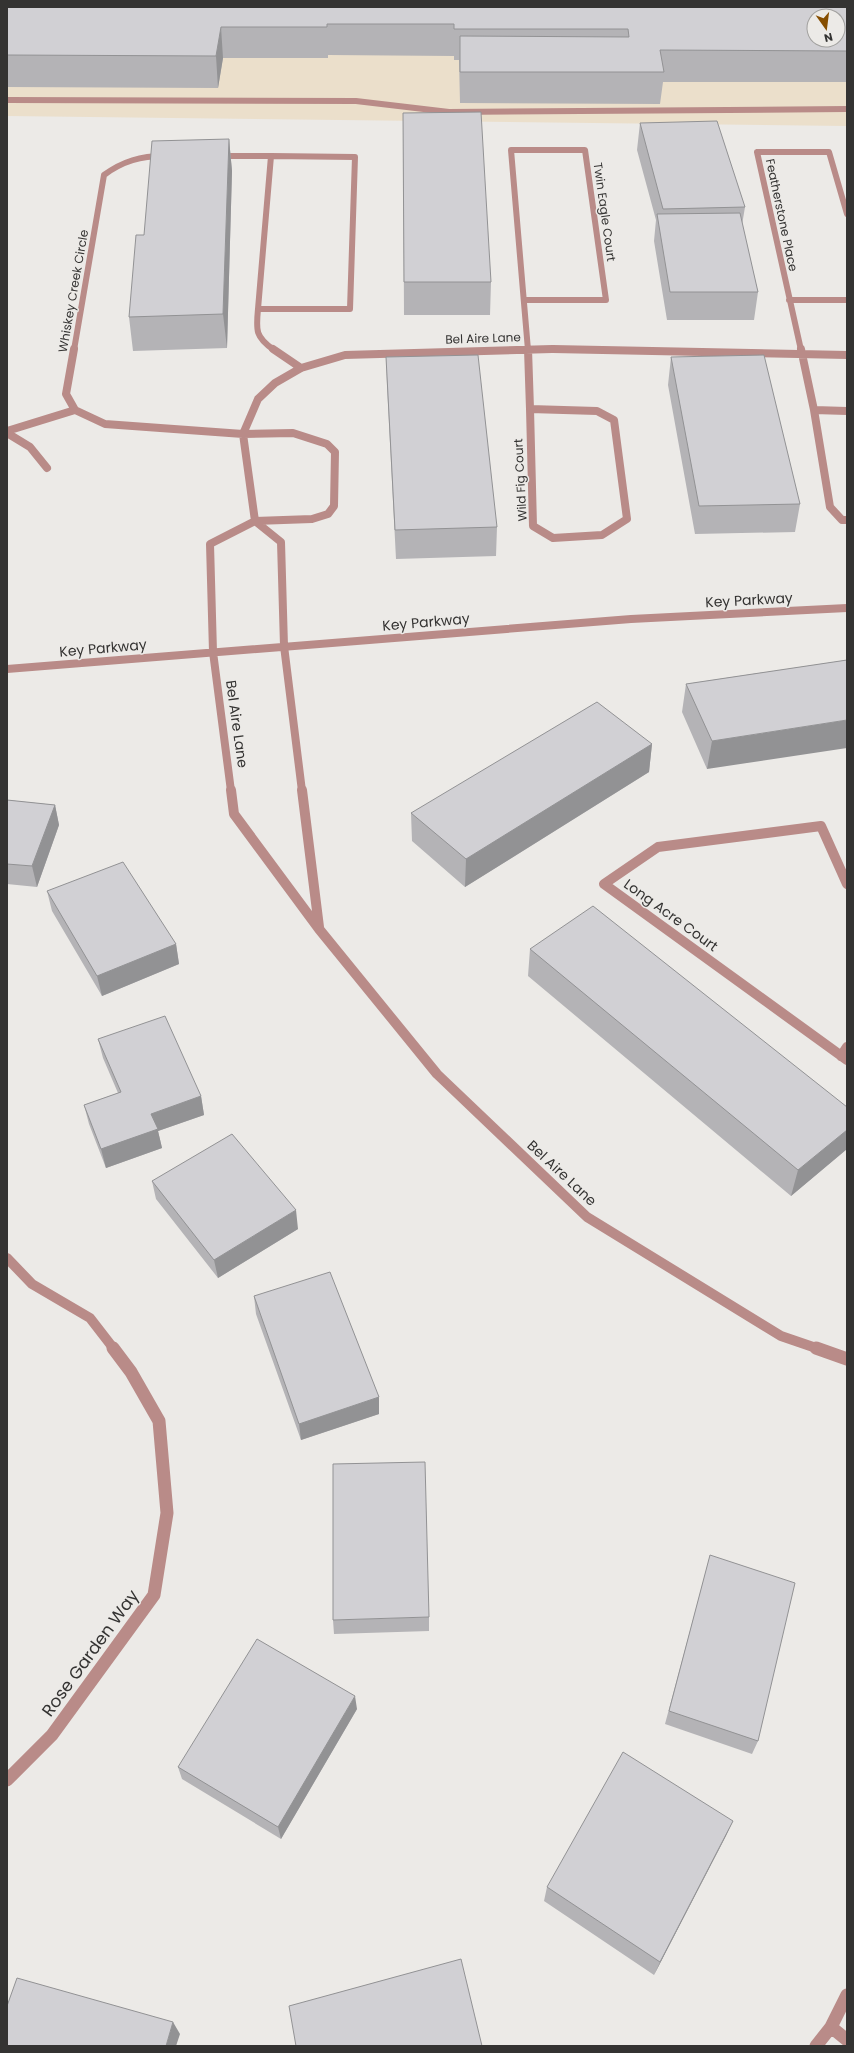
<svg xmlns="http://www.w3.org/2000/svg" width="854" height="2053" font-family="Poppins,sans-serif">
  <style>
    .commercial { fill: #ebdfcb; fill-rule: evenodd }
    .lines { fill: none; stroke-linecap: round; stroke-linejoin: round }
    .minor-far3 { stroke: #b98b88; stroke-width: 6 }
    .minor-far2 { stroke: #b98b88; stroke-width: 8 }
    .minor-far1 { stroke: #b98b88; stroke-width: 10 }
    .minor { stroke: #b98b88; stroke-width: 13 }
    .wall { fill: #b4b3b6 }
    .shaded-wall { fill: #929294 }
    .building { fill: #d1d0d4; stroke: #929294; fill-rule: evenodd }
    .labels { text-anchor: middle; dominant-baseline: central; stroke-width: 3; stroke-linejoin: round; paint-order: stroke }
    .far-street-label { font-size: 12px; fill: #343332; stroke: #eceae7 }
    .street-label { font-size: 14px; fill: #343332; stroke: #eceae7 }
    .near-street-label { font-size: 17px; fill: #343332; stroke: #eceae7 }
  </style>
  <rect width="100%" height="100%" fill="#eceae7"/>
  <path class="commercial" d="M7,7h840v119l-840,-10zM814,16h24v24h-24z"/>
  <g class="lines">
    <path class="minor-far3" d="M7,100l349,1 93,11 398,-3
      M218,156h53
      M271,156l84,1 -5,152h-92z
      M525,300h81l-21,-150h-74l17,200
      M789,300h58
      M258,309c-2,21 -3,28 16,41
      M74,350l30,-175c19,-14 37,-19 60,-19
      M517,350h85
      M801,350l-44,-198h72l18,62"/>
    <path class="minor-far2" d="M74,349l-8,45 9,16 30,14 138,10 50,-1 34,11 8,8 -1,54 -6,8 -16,5 -57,2 -45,23 3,108 18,139
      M273,349l28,19
      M528,349l2,60
      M553,349l294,6
      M801,349l13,61 16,97 12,13h5
      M530,409l67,2 17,9 13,99 -25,16 -49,3 -20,-12z
      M814,410l33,1
      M7,431l68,-21
      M7,433l23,14 17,21
      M7,669l624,-50 216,-11
      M302,791l-18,-145 -3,-104 -26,-21 -12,-87 15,-35 17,-16 26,-15 44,-13 207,-6"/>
    <path class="minor-far1" d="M231,790l3,24 85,115 118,145 150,143 194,119 38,13
      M302,790l17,137
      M847,884l-26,-58 -163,21 -54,37 243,176
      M841,1056l6,-9
      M7,1258l25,26 58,34 24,31"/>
    <path class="minor" d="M816,1348l31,11
      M7,1780l45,-45 102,-140 13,-82 -8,-92 -28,-49 -18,-24
      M831,2027l16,13
      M816,2046l15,-19 16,-32"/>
  </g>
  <path class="wall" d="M7,7h840v75h-184l-3,22 -200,-1 -1,-43h-5v-4l-126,-1v3h-105l-5,30 -211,-1z
    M403,113l88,169 -1,33h-86z
    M640,123l105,84 -3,18 16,67 -4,28h-87l-13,-79 2,-21 -19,-70z
    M229,139l3,32 -5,177 -94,3 -4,-34 15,-82z
    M386,357l111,170 -1,29 -100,3 -9,-174z
    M671,357l129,147 -5,28 -100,2 -27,-149z
    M847,660l-140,109 -25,-57 4,-28z
    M652,744l-3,28 -184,115 -53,-46 -1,-28z
    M7,800l48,5 4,20 -22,62 -30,-3z
    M47,891l129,53 3,20 -77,32 -50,-85z
    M530,949l317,158v42l-56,47 -263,-220z
    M98,1039l103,57 3,19 -46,16 4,17 -56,20 -17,-44 -5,-19 34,-12 -15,-35z
    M152,1181l146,48 -80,49 -62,-79z
    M254,1296l125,101v17l-78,26 -45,-126z
    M710,1555l48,186 -6,13 -87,-30 41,-153z
    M429,1617v14l-95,3 -1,-14z
    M357,1709l-76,130 -99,-60 -4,-12z
    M733,1821l-79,154 -110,-74 3,-14z"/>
  <path class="shaded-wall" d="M221,27l2,31 -5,30 -2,-32z
    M229,139l3,32 -5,177 -4,-34z
    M847,720v28l-140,21 5,-28z
    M652,744l-3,28 -184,115 1,-28z
    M55,805l4,20 -22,62 -5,-21z
    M176,944l3,20 -77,32 -5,-20z
    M201,1096l3,19 -46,16 4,17 -56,20 -5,-19 50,-35z
    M847,1130v19l-56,47 7,-26z
    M296,1210l2,19 -80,49 -4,-18z
    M379,1397v17l-78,26 -2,-16z
    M355,1696l2,13 -76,130 -3,-12z
    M733,1821l-7,15 -72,139 6,-13z
    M173,2022l7,12 -4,12h-10z"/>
  <path class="building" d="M7,7h840v44l-187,-1 4,22h-204v-36l169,1 -1,-8h-174v-5h-127v3h-106l-5,29 -209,-1zM814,16h24v24h-24z
    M481,112l10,170h-87l-1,-169z
    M717,121l28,86 -82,2 -23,-86z
    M229,139l-6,175 -94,3 7,-82h8l8,-94z
    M740,213l18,79h-88l-13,-78z
    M478,355l19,172 -102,3 -9,-173z
    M764,355l36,149 -101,2 -28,-149z
    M847,660v60l-135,21 -26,-57z
    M597,702l55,42 -186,115 -55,-46z
    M7,800l48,5 -23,61 -25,-2z
    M123,862l53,82 -79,32 -50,-85z
    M593,906l254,201v23l-49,40 -268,-221z
    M165,1016l36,80 -50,18 7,15 -57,20 -17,-44 37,-13 -23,-53z
    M232,1134l64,76 -82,50 -62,-79z
    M330,1272l49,125 -80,27 -45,-128z
    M425,1462l4,155 -96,3v-156z
    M710,1555l85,28 -37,158 -89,-30z
    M257,1639l98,57 -77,131 -100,-60z
    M623,1752l110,69 -73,141 -113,-75z
    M461,1959l21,87h-186l-7,-40z
    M17,1978l156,44 -7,24h-159v-40z"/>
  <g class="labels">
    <g class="far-street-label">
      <text transform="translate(605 212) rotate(82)">Twin Eagle Court</text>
      <text transform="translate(782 215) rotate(78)">Featherstone Place</text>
      <text transform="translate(73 291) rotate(-80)">Whiskey Creek Circle</text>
      <text transform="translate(483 338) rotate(-2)">Bel Aire Lane</text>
      <text transform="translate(520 480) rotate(-93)">Wild Fig Court</text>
    </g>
    <g class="street-label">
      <text transform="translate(749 600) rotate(-3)">Key Parkway</text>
      <text transform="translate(426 622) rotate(-5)">Key Parkway</text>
      <text transform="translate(103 648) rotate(-5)">Key Parkway</text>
      <text transform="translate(237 724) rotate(82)">Bel Aire Lane</text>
      <text transform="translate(671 915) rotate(36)">Long Acre Court</text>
      <text transform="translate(562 1173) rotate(43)">Bel Aire Lane</text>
    </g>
    <g class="near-street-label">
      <text transform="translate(90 1653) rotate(-54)">Rose Garden Way</text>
    </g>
  </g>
  <rect width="854" height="2053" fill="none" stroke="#343332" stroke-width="16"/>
  <g transform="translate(826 28) rotate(166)"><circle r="19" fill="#eceae7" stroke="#a2a19f"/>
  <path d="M0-3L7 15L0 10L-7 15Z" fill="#864e00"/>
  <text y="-6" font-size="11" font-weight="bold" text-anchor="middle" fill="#343332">N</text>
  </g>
</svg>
